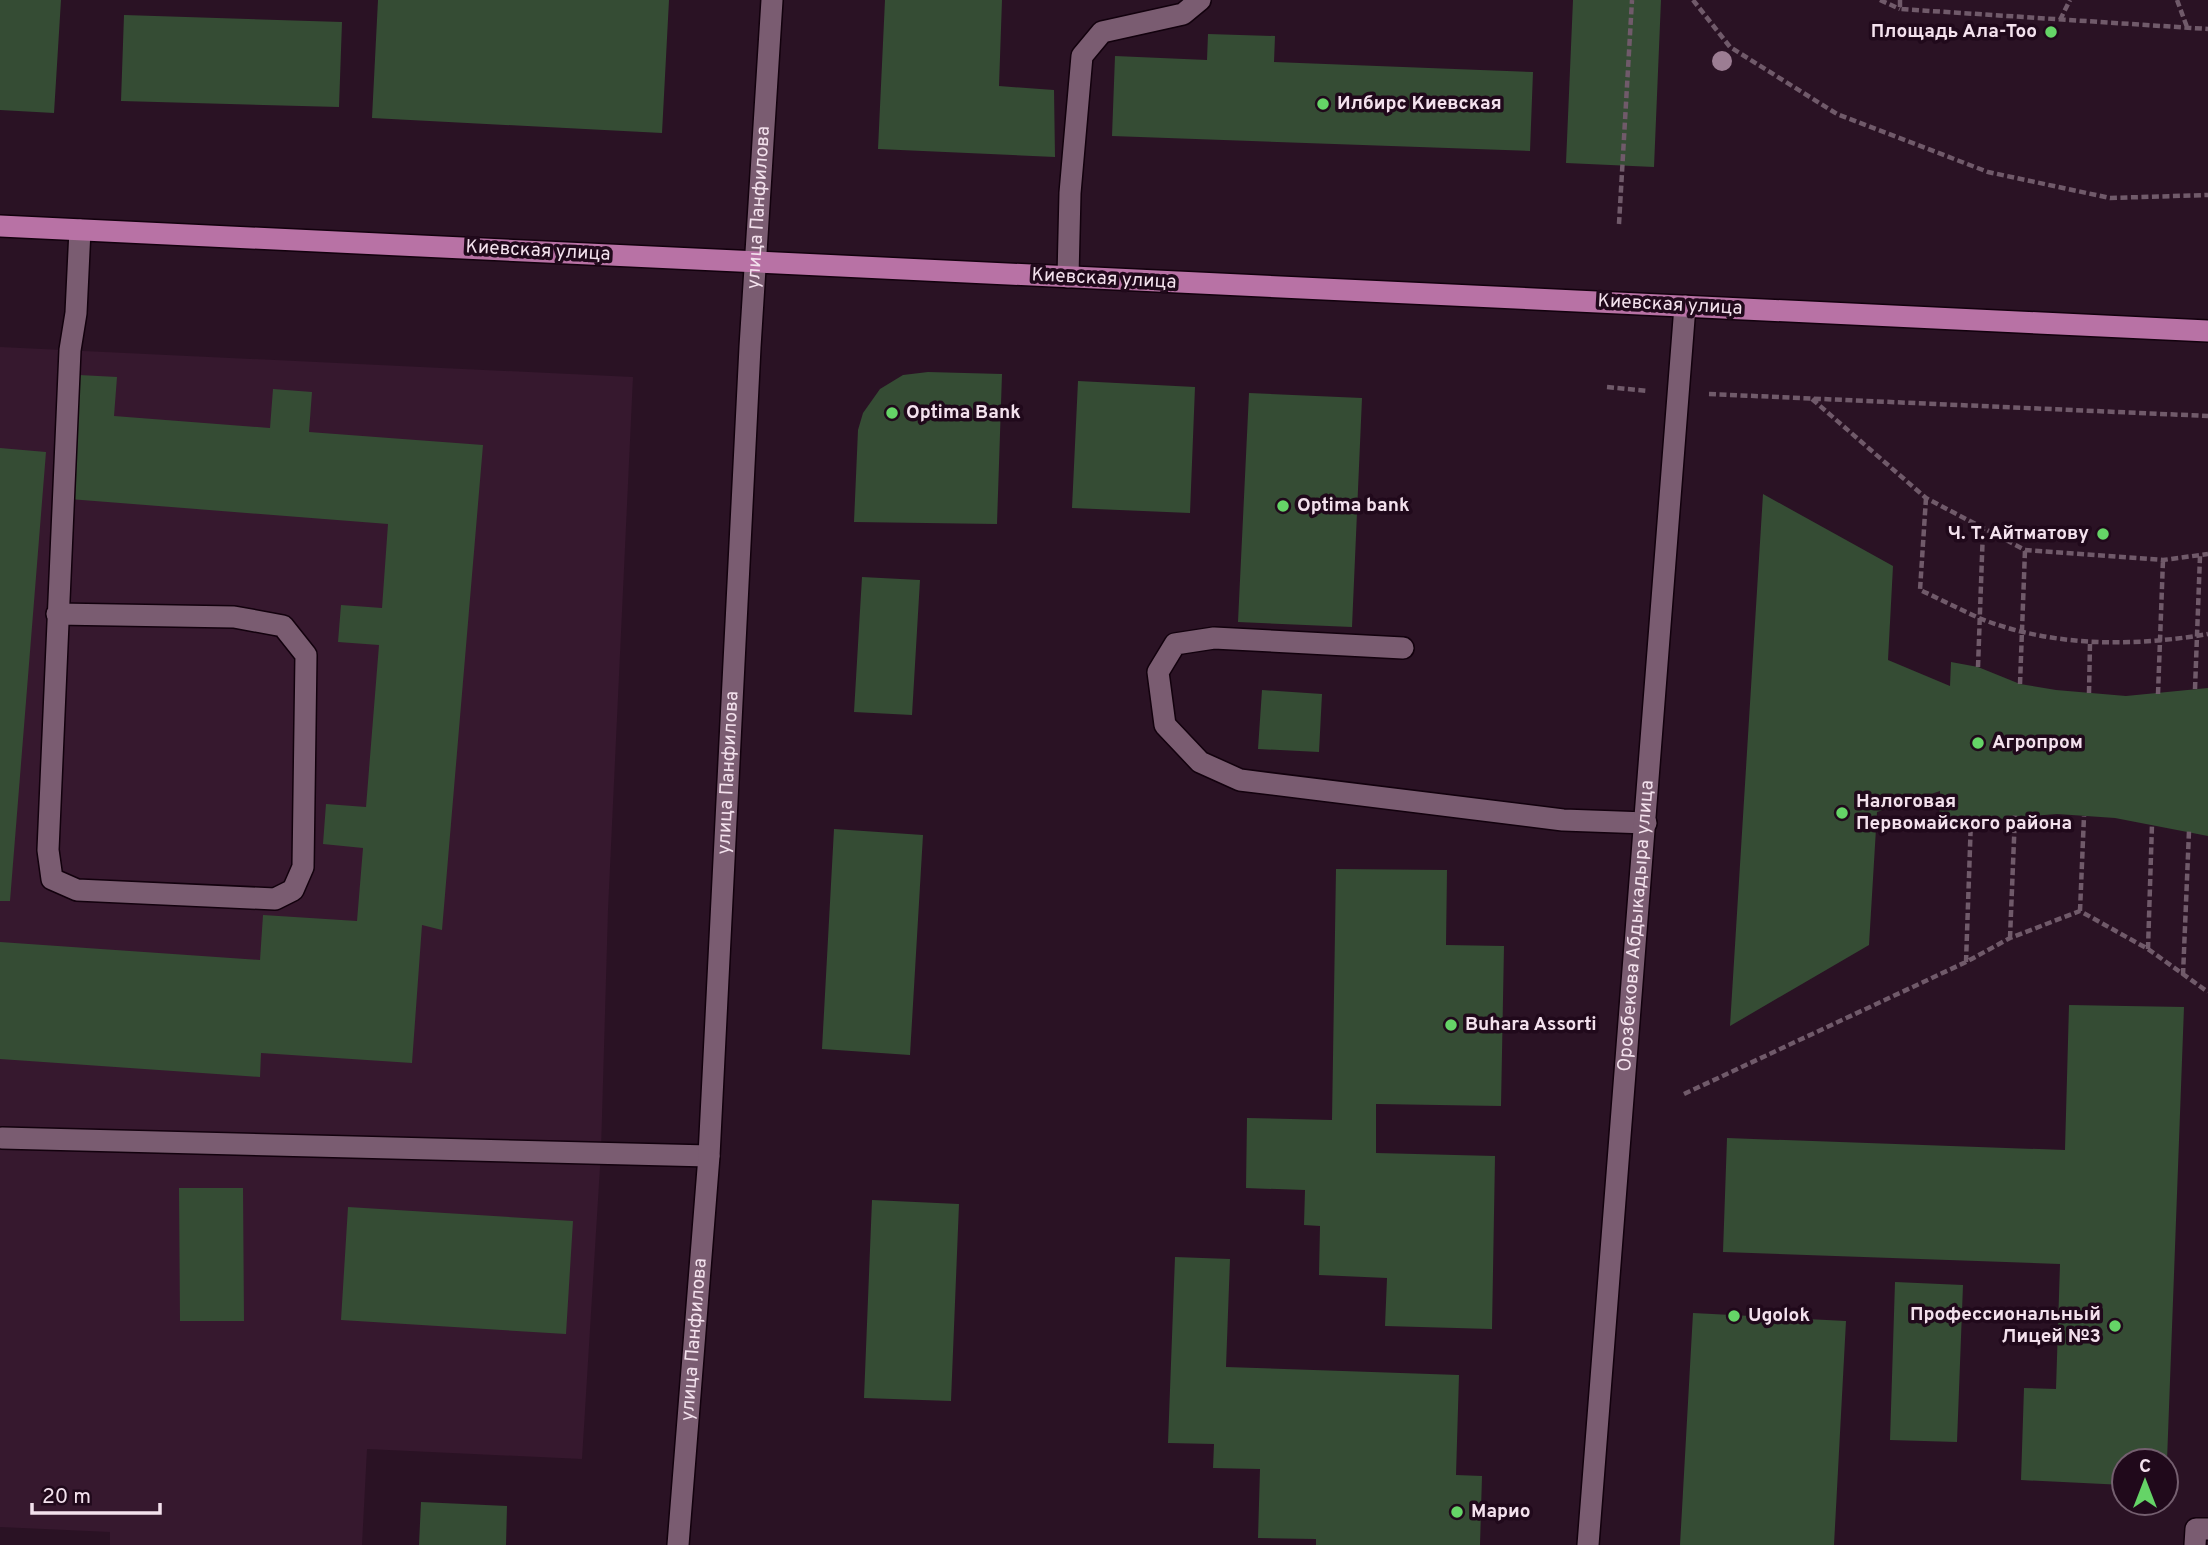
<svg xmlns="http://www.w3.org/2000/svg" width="2208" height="1545" font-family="Overpass,sans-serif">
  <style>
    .built { fill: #36182e }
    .building { fill: #354c34 }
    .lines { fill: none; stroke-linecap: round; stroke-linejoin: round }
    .minor-casing { stroke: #12010d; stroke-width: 24 }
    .major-casing { stroke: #12010d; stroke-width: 24 }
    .path { stroke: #705a6a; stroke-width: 4.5; stroke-dasharray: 7 3.5; stroke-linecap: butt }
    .minor { stroke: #7a5c71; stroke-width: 21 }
    .major { stroke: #b872a5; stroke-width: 21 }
    .tree { fill: #9c7d93 }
    .poi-dot { fill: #65d467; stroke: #20091b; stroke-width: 2.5 }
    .labels { text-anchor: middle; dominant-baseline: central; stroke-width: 7; stroke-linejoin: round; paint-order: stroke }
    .poi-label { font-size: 19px; font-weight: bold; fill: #f3e1ed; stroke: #20091b; text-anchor: start }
    .street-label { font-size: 19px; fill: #f3e1ed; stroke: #20091b }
  </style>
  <rect width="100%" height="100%" fill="#2a1224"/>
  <path class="built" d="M0,347l633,30 -25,533 -7,241 -19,308 -215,-10 -5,96h-252v-13l-110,-5z"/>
  <path class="building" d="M0,0h61l-7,113 -54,-3z
    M378,0h291l-7,133 -290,-15z
    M885,0h117l-3,86 55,4 1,67 -177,-8z
    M1573,0h88l-7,167 -88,-4z
    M124,15l218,7 -3,85 -218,-6z
    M1208,34l67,2 -1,26 259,10 -3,79 -418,-15 3,-80 92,4z
    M928,372l74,2 -5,150 -143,-2 4,-92 5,-17 17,-24 23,-14z
    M79,375l38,2 -3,39 156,12 3,-39 39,3 -3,40 174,13 -41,485 -20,-5 -10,138 -151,-10 -1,24 -260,-18v-117l260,18 3,-45 94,6 6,-73 -40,-4 3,-40 40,3 13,-162 -41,-3 3,-37 41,3 6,-84 -319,-25z
    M1078,381l117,6 -5,126 -118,-5z
    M1249,393l113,5 -10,229 -114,-5z
    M0,448l46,4 -36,449h-10z
    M1763,494l130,72 -5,94 62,26 1,-24 27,5 42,17 36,6 70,6 82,-8v148l-93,-18 -58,-4 -118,10 1,-33 -63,21 -8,133 -139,81z
    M862,577l58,3 -8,135 -58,-3z
    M1262,690l60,4 -3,58 -61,-3z
    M834,829l89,6 -13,220 -88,-6z
    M1336,869l111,1 -1,75 58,1 -3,160 -125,-2v49l119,3 -3,173 -107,-3 2,-48 -68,-3 1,-49 -16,-1 1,-35 -59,-2 1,-70 85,2z
    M2069,1005l115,2 -17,454h-43v24l-103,-5 3,-92 32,1 4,-125 -337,-12 4,-114 338,12z
    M179,1188h64l1,133h-64z
    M872,1200l87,4 -8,197 -87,-3z
    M348,1207l225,14 -7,113 -225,-14z
    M1175,1257l55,2 -4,108 233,8 -3,100 26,1 -2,69h-164v-6l-58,-1 2,-69 -47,-1 1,-24 -46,-1z
    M1895,1282l68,3 -6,157 -67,-2z
    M1693,1313l153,8 -12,224h-154z
    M421,1502l86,4 -1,39h-87z"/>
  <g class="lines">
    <g class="minor-casing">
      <g id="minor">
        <path d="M1068,277l2,-84 12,-137 20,-24 81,-18 17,-14"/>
        <path d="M57,614l177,3 49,9 23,29 -3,212 -10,23 -18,9 -198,-9 -25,-11 -4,-29 22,-500 6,-37 4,-83"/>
        <path d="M1403,648l-189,-10 -39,6 -17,28 7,53 35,37 40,18 323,40 83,3"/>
        <path d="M2,1138l707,18"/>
        <path id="s1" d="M678,1545l31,-389 41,-809 22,-347"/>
        <path id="s2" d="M1588,1545l97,-1239"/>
        <path d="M2195,1545l1,-16h12"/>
      </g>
    </g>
    <g class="major-casing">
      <path id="major" d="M0,226l2208,105"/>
    </g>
    <path class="path" d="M1693,0l37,47 107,67 151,58 122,26 98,-3
      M1880,0l20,9
      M1900,0v9l308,20
      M2177,0l10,27
      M2060,20l10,-20
      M1619,224l13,-224
      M1607,387l41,4
      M1709,394l499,22
      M1812,399l114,99 99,52 138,10 45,-6
      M1926,498l-6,92c20,9 39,19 59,28 72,29 154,29 229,16
      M1978,667l5,-138
      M2020,684l5,-134
      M2195,689l5,-133
      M2089,693l1,-50
      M2158,694l5,-134
      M2080,911l4,-95
      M2010,938l5,-123
      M2148,949l4,-125
      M1966,962l5,-143
      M2183,975l6,-144
      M1684,1094l282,-132 44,-24 70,-27 68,38 60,43"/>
    <use href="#minor" class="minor"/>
    <use href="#major" class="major"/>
  </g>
  <circle class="tree" cx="1722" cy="61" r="10"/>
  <g class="poi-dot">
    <circle cx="2051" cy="32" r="7"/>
    <circle cx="1323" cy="104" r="7"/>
    <circle cx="892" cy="413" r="7"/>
    <circle cx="1283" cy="506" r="7"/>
    <circle cx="2103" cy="534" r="7"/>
    <circle cx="1978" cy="743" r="7"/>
    <circle cx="1842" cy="813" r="7"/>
    <circle cx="1451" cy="1025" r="7"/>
    <circle cx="1734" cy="1316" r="7"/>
    <circle cx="2115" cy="1326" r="7"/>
    <circle cx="1457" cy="1512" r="7"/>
  </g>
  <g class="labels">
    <g class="poi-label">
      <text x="2037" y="32" text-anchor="end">Площадь Ала-Тоо</text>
      <text x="1337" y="104">Илбирс Киевская</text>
      <text x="906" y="413">Optima Bank</text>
      <text x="1297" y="506">Optima bank</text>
      <text x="2089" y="534" text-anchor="end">Ч. Т. Айтматову</text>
      <text x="1992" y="743">Агропром</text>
      <text x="1856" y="802">Налоговая<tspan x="1856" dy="22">Первомайского района</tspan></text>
      <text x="1465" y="1025">Buhara Assorti</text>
      <text x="2101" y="1315" text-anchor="end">Профессиональный<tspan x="2101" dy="22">Лицей №3</tspan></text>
      <text x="1748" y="1316">Ugolok</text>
      <text x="1471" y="1512">Марио</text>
    </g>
    <g class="street-label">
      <text stroke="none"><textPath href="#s1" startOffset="1340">улица Панфилова</textPath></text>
      <text transform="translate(538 251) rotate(3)">Киевская улица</text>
      <text transform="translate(1104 279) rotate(3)">Киевская улица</text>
      <text transform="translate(1670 305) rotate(3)">Киевская улица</text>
      <text stroke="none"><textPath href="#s1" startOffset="774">улица Панфилова</textPath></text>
      <text stroke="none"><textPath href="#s2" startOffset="621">Орозбекова Абдыкадыра улица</textPath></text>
      <text stroke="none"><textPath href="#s1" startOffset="206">улица Панфилова</textPath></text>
    </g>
  </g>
  <g transform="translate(2145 1482)"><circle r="33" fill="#20091b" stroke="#745f6f" stroke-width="2"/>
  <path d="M0-5L12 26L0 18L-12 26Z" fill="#65d467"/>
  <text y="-10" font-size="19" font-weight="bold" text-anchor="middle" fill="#f3e1ed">С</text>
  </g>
  <path d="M32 1503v10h128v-10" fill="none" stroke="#f3e1ed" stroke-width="3.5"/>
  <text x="42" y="1503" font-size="21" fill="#f3e1ed" stroke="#20091b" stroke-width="5" paint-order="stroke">20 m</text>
</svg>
